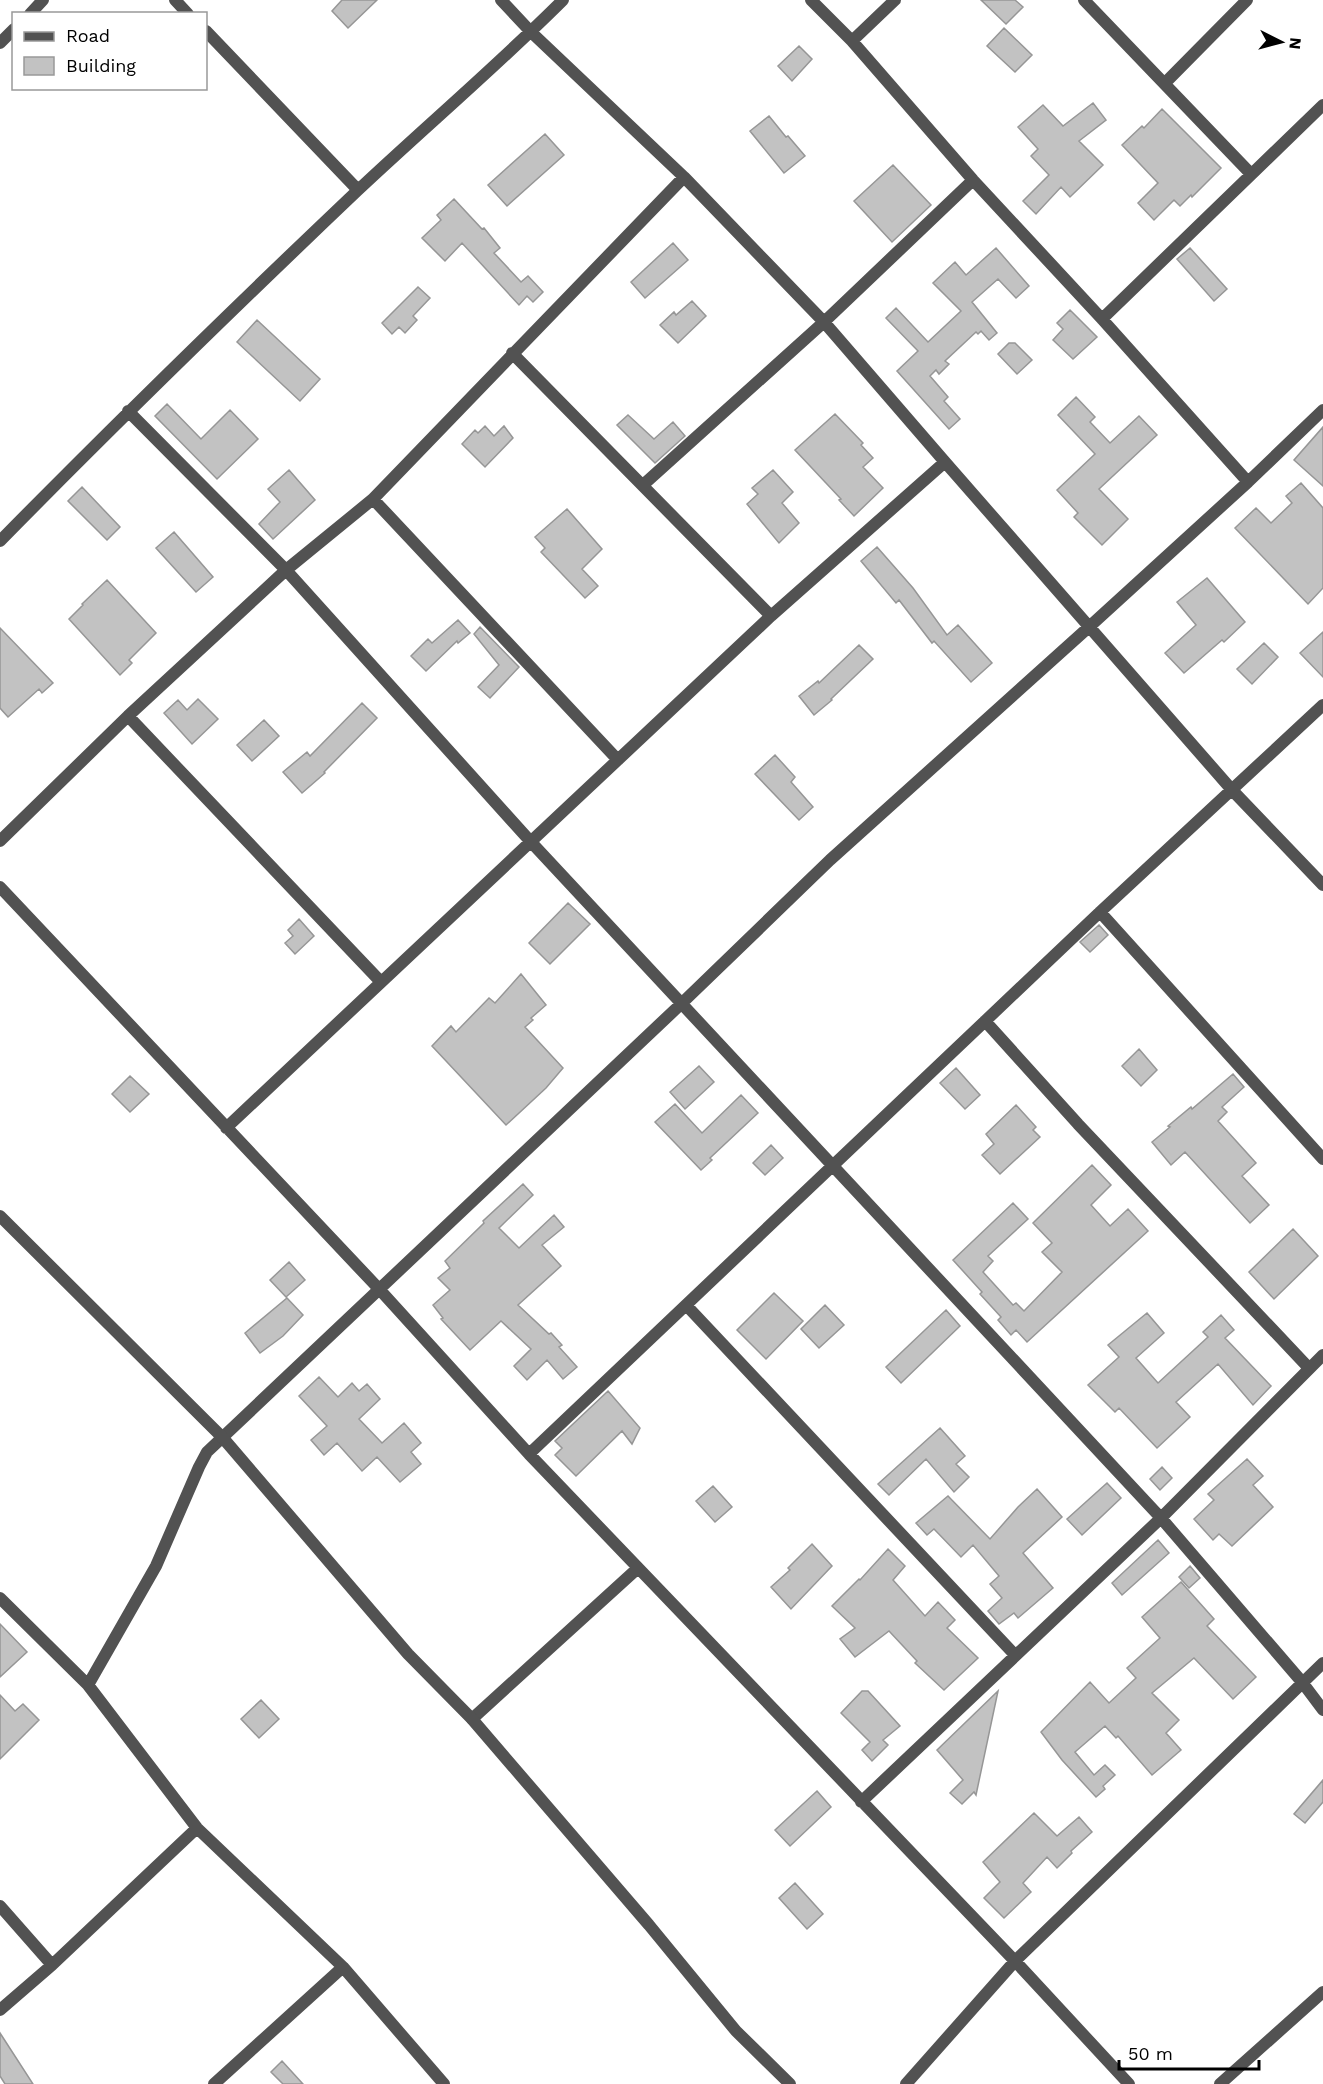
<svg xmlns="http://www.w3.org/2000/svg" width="1323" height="2084" font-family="'Work Sans',sans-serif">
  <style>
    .building { fill: #c2c2c2; stroke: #969696; stroke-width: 1.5 }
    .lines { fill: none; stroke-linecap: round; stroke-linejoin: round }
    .minor { stroke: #525252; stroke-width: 12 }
    .tertiary { stroke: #525252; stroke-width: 12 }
  </style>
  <rect width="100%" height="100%" fill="#fff"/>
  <path class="building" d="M342,0h35l-29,28 -16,-17z
    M981,0h34l8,7 -17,17z
    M1004,28l28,27 -17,17 -28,-26z
    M799,46l13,13 -20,22 -14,-15z
    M1093,103l13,17 -27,21 24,24 -33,32 -9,-10 -25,27 -13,-13 26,-26 -18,-19 7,-7 -20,-22 25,-22 20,21z
    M1162,109l59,59 -29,29 -1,-2 -11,11 -6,-6 -20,20 -16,-17 20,-20 -36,-38 20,-19 2,2z
    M769,116l17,21 2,-1 17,20 -21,17 -34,-42z
    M545,134l19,21 -57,51 -19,-21z
    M893,165l38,40 -39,37 -38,-41z
    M454,199l28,30 2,-1 16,20 -6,5 27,29 7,-6 15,16 -10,10 -6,-6 -8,9 -57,-62 -17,18 -23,-23 19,-18 -4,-5z
    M673,243l15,17 -43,38 -14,-16z
    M996,248l33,38 -13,12 -18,-19 -26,23 25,31 -8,7 -8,-9 -3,3 -2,-2 -31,29 4,3 -10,10 -3,-4 -6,6 18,21 -4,4 16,18 -11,10 -52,-58 21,-20 -32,-33 10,-10 32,34 33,-31 -28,-28 22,-21 11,13z
    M1190,248l37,41 -13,12 -37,-42z
    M418,287l12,11 -17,18 4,4 -12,13 -6,-6 -7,7 -10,-11z
    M692,301l14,15 -28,27 -18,-18 14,-13 2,3z
    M1070,310l27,27 -24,22 -20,-19 10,-11 -6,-6z
    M257,320l63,59 -20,22 -63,-59z
    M1009,343h6l17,17 -15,14 -19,-20z
    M1076,397l19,20 -5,5 20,21 29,-27 18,19 -58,54 29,30 -26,26 -28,-28 4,-4 -21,-23 38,-36 -37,-39z
    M167,404l34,35 29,-29 28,29 -41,40 -62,-63z
    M835,414l28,29 -2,2 12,13 -10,9 20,21 -29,28 -15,-16 2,-1 -46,-49z
    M628,415l26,24 19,-17 12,14 -30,27 -38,-38z
    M485,426l9,10 10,-10 9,12 -28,29 -23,-23 13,-14 3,3z
    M1323,427v59l-29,-26z
    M289,470l26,30 -42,39 -14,-15 21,-22 -12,-13z
    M773,470l20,22 -11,11 17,20 -20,20 -32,-39 11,-10 -6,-6z
    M1301,483l22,25v80l-15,16 -73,-76 21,-20 15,15 21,-20 -6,-7z
    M82,487l38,40 -13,13 -39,-39z
    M567,509l35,40 -20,20 16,17 -13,12 -44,-46 4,-4 -10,-11z
    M174,532l39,45 -17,15 -40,-44z
    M877,547l36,41 34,47 11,-10 34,38 -21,19 -37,-41 -2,2 -33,-43 -3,3 -35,-42z
    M1207,578l38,44 -21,20 -2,-2 -38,33 -19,-20 31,-28 -19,-23z
    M107,580l49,53 -27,27 3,3 -12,12 -51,-56 14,-14 -1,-1z
    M458,620l12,13 -12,10 -1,-2 -31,30 -15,-15 17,-17 4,4z
    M480,627l39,40 -29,31 -12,-11 21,-22 -25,-31z
    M0,628l53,55 -11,10 -3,-4 -31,28 -8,-9z
    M1323,632v45l-23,-24z
    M1264,643l14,14 -26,27 -15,-15z
    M859,645l14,14 -42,40 1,1 -18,15 -15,-19 19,-15 1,2z
    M198,699l20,20 -26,25 -28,-31 14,-13 9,10z
    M362,703l15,15 -53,54 1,1 -23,20 -19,-21 24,-20 3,4z
    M264,720l15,16 -27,25 -15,-16z
    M775,755l20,22 -4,5 22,25 -14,13 -44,-46z
    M568,903l22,21 -40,40 -21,-21z
    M299,919l15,17 -19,18 -10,-11 8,-7 -5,-6z
    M1099,925l9,10 -18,17 -10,-10z
    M521,974l25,31 -15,13 2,2 -8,7 38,41 -17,20 -40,37 -74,-79 19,-20 5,6 33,-34 6,5z
    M1139,1049l18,21 -16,16 -19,-20z
    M699,1066l15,16 -29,27 -15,-17z
    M956,1068l24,27 -15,14 -25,-26z
    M1233,1074l11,13 -22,20 5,5 -9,9 38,42 -14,13 27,29 -19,18 -65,-71 -14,13 -19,-23 18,-15 -2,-1 23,-19 1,2z
    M130,1076l19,18 -19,18 -18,-18z
    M741,1095l17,18 -48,45 2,2 -11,10 -46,-48 20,-18 27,29z
    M1016,1105l20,22 -3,3 7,7 -40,37 -18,-19 12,-11 -8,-10z
    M771,1145l12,13 -18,17 -12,-12z
    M1092,1165l19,20 -20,20 19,21 18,-17 20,22 -121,111 -11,-12 -5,5 -13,-15 3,-3 -21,-23 2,-2 -29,-32 60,-57 15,16 -40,37 5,5 -10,11 30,33 3,-2 8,8 38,-39 -20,-20 10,-9 -19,-20z
    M523,1184l10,11 -34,33 20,20 35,-33 10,12 -22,18 19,21 -43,39 31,29 2,-1 11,12 -3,2 18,20 -14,12 -16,-19 -20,20 -13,-14 17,-17 -30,-28 -31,29 -29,-31 2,-1 -10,-13 17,-15 -12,-12 12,-10 -5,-7 39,-38 -1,-2z
    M1293,1229l25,27 -44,43 -25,-27z
    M289,1262l16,18 -19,17 -16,-17z
    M774,1293l29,28 -37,38 -29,-29z
    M287,1298l16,17 -20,21 -23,17 -15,-20z
    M825,1305l19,20 -25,23 -18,-19z
    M946,1310l14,16 -59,57 -15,-16z
    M1147,1313l17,20 -28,25 22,25 50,-46 -5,-5 18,-17 13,15 -9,8 46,48 -18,19 -35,-41 -42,38 14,15 -33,31 -38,-40 -4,4 -27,-27 31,-28 -11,-12z
    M319,1377l19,20 14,-14 7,8 8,-7 13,15 -21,20 23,24 22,-20 17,20 -10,9 10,12 -21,18 -23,-25 -15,14 -25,-28 -13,12 -13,-15 16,-14 -28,-30z
    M608,1391l32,37 -8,16 -10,-13 -46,45 -21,-21 7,-7 -7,-7z
    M940,1428l25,28 -9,8 13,13 -15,15 -28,-33 -37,36 -11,-11z
    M1247,1459l16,17 -10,9 20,22 -41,39 -13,-12 -6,6 -19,-21 20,-19 -6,-6z
    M1162,1467l10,11 -12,12 -10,-11z
    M1107,1483l14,15 -39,37 -15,-16z
    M713,1486l19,21 -17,15 -19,-21z
    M1037,1489l25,28 -39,36 30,35 -35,30 -4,-5 -15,11 -11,-13 14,-13 -12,-14 9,-8 -26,-31 -12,12 -27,-28 -7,6 -11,-12 32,-27 42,43 28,-32z
    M1158,1540l11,13 -47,42 -10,-12z
    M812,1544l20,22 -41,43 -20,-22 19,-17 -2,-2z
    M888,1549l17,17 -12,14 32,36 13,-14 17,18 -8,8 31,30 -34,32 -29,-27 2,-2 -28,-30 -34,26 -15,-18 15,-11 -23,-22 27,-27 1,1z
    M1190,1566l10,12 -11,10 -10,-11z
    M1181,1582l33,37 -7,7 49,51 -23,22 -39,-41 -42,35 27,27 -13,13 15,17 -29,25 -34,-39 -2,2 -11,-12 -30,26 19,23 11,-10 10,10 -12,11 2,3 -9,8 -34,-37 -21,-28 49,-50 19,21 27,-25 -9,-10 33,-30 -18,-21z
    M0,1624l27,28 -27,25z
    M862,1691h6l32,35 -17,14 5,5 -16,16 -10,-11 8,-8 -29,-29z
    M998,1691l-22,104 -2,-3 -12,12 -12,-11 13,-13 -26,-30z
    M0,1695l15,16 8,-7 16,16 -39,39z
    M261,1700l18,19 -20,19 -18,-19z
    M1323,1780v22l-18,21 -11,-9z
    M817,1791l14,16 -41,39 -15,-16z
    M1034,1813l23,23 22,-19 13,15 -21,19 1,2 -15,15 -10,-11 -24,26 8,9 -27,26 -20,-20 16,-16 -17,-20z
    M795,1883l28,31 -16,15 -28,-31z
    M0,2033l33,51h-28l-5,-8z
    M282,2061l21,23h-20l-12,-12z"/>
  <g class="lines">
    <path class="minor" d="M175,0l13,14
      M501,0l30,32 153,145 140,145 121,140 287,328 91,95
      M811,0l41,41 121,139 129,139 146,163
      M1084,0l167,174
      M30,14l13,-14
      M206,31l152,159
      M852,41l43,-41
      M0,43l14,-14
      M1165,83l82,-83
      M1102,319l221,-214
      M512,353l259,263
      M128,411l158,159 245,272 630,676 141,164 21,28
      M643,485l181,-163 149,-142
      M373,499l245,261
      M0,541c117,-119 236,-235 357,-350 68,-64 140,-125 206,-191
      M128,716l253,266
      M0,841l128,-125 158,-146 87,-71 311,-322
      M0,887l380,403 149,164 486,507 114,123
      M1100,912l223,247
      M985,1021l93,103 231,244
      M226,1128l545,-512 174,-154
      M686,1305l329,350
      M529,1454l571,-542 223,-207
      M0,1598l88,87 109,143 146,139 101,117
      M88,1685l68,-119 43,-99 8,-15 474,-448 149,-144 259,-233 159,-145 75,-72
      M472,1719l166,-151
      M861,1802l300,-284 162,-163
      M0,1906l52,59
      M0,2010l52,-45 145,-137
      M214,2084l129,-117
      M906,2084l109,-123 308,-298
      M1220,2084l103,-92"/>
    <path class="tertiary" d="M0,1216l223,222 185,216 64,65 177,206 87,106 54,53"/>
  </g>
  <rect x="12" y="12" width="195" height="78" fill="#ffffff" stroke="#999999" stroke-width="1.5"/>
  <rect x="24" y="32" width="30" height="9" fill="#525252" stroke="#999999" stroke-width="1.5"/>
  <text x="66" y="42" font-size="18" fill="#000000">Road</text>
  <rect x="24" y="57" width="30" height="18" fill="#c2c2c2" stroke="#999999" stroke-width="1.5"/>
  <text x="66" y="72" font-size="18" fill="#000000">Building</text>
  <g transform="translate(1281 42) rotate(96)" stroke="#ffffff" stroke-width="4.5" paint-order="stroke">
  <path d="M0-4.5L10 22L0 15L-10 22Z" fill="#000000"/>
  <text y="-9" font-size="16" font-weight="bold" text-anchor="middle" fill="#000000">N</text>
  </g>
  <path d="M1119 2060v9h140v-9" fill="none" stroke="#000000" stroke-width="3"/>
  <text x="1128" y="2060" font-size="18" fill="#000000" stroke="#ffffff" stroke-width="4.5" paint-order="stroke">50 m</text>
</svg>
